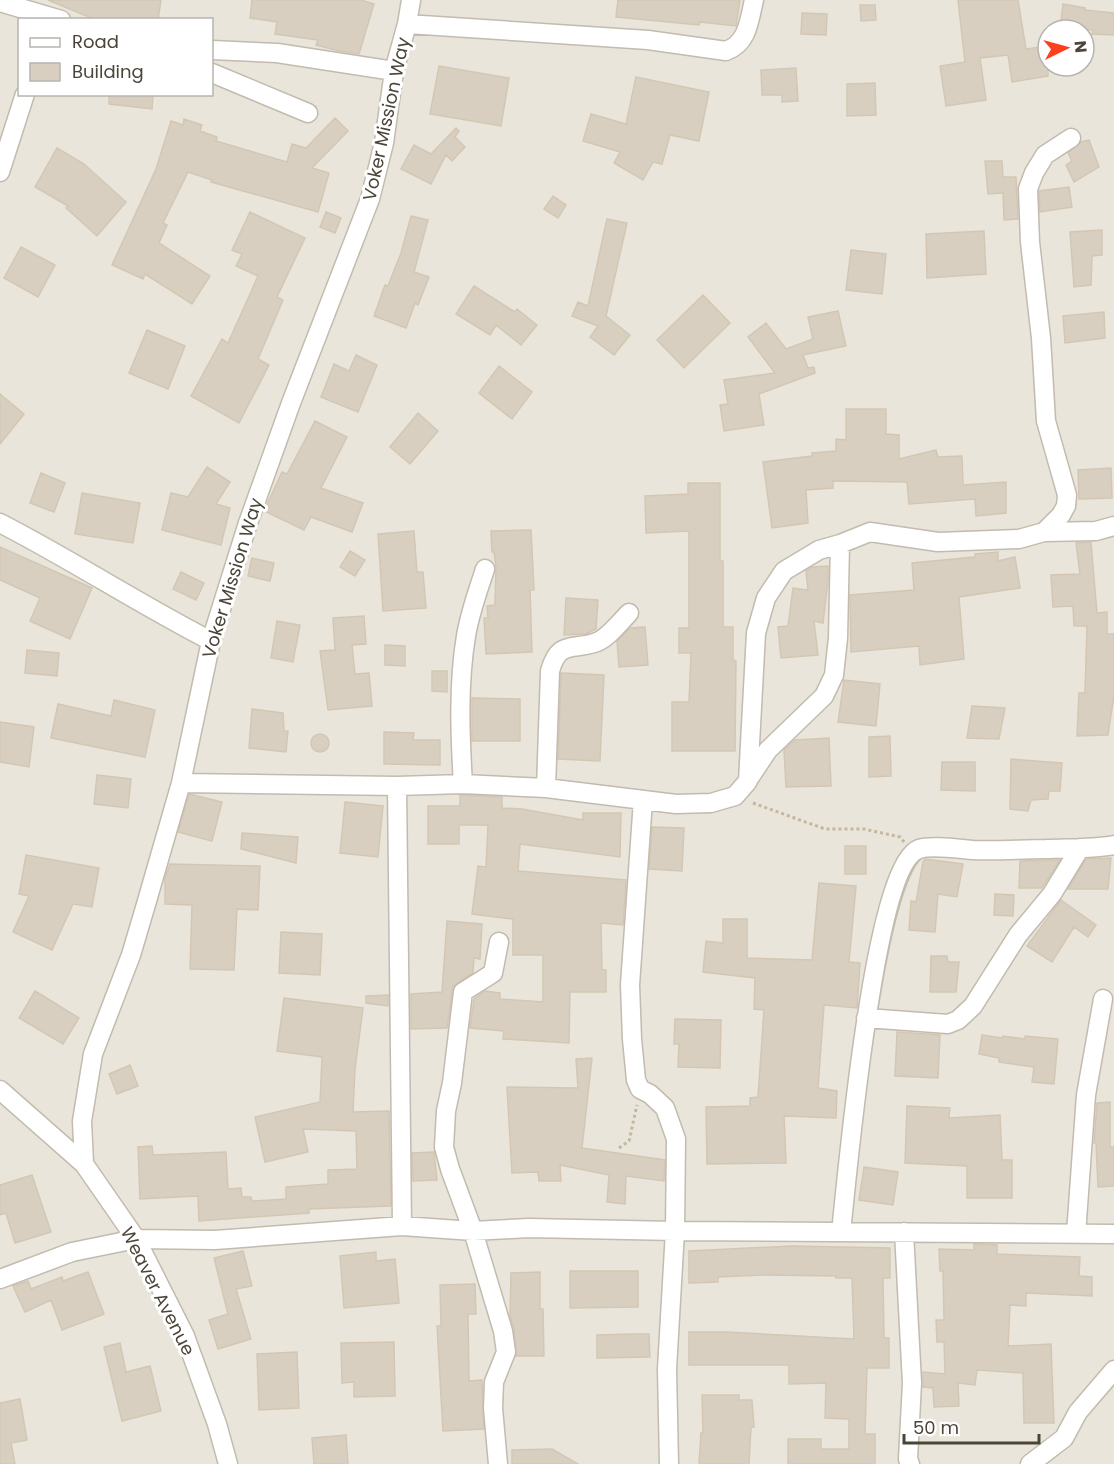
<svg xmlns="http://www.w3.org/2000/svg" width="1114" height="1464" font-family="Poppins,sans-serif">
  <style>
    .residential { fill: #eae5da; fill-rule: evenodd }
    .building { fill: #d8cfc1; stroke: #d3c7b4; stroke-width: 1.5 }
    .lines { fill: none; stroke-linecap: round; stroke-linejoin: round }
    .minor-casing { stroke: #c2bbae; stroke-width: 21 }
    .path { stroke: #c4b79f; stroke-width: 3; stroke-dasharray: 3 3; stroke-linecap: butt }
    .minor { stroke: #fff; stroke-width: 18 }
    .labels { text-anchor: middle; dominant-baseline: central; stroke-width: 6; stroke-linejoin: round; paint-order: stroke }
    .street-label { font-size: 18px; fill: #4b4439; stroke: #fff }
  </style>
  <rect width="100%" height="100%" fill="#f6f3ec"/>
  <path class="residential" d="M0,0h1114v1464h-1114zM20,20h192v74h-192zM1048,30h36v36h-36z"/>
  <path class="building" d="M48,0h113l-3,20h-62z
    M252,0h109l13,4 -15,50 -24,-4 -19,-5 2,-5 -43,-6 2,-12 -27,-4z
    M618,0h122l-4,26 -36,-4 -1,3 -83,-8z
    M958,0h60l8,49 22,-3v30l-36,6 -4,-27 -28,3 6,42 -40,6 -6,-40 25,-4z
    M1063,4l22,4v2l29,3v22l-22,-1 1,-4h-33z
    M860,5h15l1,15 -15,1z
    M802,13l25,1 -1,21 -25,-1z
    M439,66l70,12 -8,48 -71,-12z
    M796,68l2,33 -16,1v-7h-20l-1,-25z
    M636,77l73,15 -10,49 -29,-6 -8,29 -9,-2 -10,18 -29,-17 6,-11 -37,-11 8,-27 35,10z
    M875,83l1,32 -29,1v-32z
    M109,94h44l-1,15 -43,-5z
    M335,118l13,13 -36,37 17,5 -11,39 -107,-30 1,-2 -24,-8 -25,51 4,2 -8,18 51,33 -18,28 -47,-30 -2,5 -31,-14 44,-96 15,-48 12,4 1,-6 18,6 -2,6 17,6 -1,4 71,21 5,-18 14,4z
    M456,128l3,3 -4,6 10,10 -13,14 -6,-6 -15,29 -30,-15 13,-24 17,9z
    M1089,140l10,27 -25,15 -8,-17 6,-4 -4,-8 13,-11z
    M57,148l27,16 42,38 -29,34 -31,-28 2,-2 -33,-19z
    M985,161h17l1,16h13l2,42 -14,1 -1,-27 -15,1z
    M1069,187l3,20 -32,5 -1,-21z
    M553,196l13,9 -8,13 -14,-9z
    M250,212l55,26 -28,59 6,3 -25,59 11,6 -30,58 -48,-27 31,-57 6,4 30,-67 -22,-10 6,-12 -10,-4z
    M326,212l15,6 -6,15 -15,-6z
    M411,216l17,4 -14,52 15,5 -11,28 -3,-2 -9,25 -32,-12 11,-31 3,1 13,-33z
    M607,219l20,4 -21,93 24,19 -16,20 -24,-18 8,-11 -26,-10 6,-14 10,4z
    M1102,230v25l-10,1 -1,29 -17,2 -4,-55z
    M984,231l2,43 -59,4 -1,-44z
    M21,247l34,18 -17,32 -34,-19z
    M851,250l35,4 -4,40 -36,-4z
    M474,286l41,26 2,-3 20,16 -16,20 -25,-20 -6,10 -34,-21z
    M703,295l27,28 -46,45 -27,-28z
    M838,311l8,35 -43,9 5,13 6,-1 1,6 -56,21 5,31 -40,6 -4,-26 8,-1 -4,-24 51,-7 -27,-36 18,-14 20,26 27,-10 -5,-22z
    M1104,312l1,26 -40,5 -2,-27z
    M147,330l38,16 -17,43 -39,-16z
    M356,355l21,10 -19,47 -37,-15 13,-33 15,7z
    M499,366l33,26 -20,27 -33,-26z
    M0,394l24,20 -24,30z
    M846,409h40v25l13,1v24l37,-9 2,7 24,-1 1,29 43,-3v31l-30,3 -1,-17 -66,5 -2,-22 -74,-1v7l-27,2 2,33 -36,5 -9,-66 49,-6v-3l24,-2v-12l10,1z
    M418,413l20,18 -28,33 -20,-17z
    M315,421l32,16 -26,51 42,15 -11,29 -41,-15 -7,13 -40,-19 18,-39 5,2z
    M207,467l23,15 -14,22 14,4 -9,37 -59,-15 9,-37 17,4z
    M1111,468l1,30 -33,1 -1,-29z
    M41,473l24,10 -11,29 -24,-9z
    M688,483h32v78h3v66h10v33l3,1 -1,90h-63v-49h17l2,-49h-12v-25h10v-94l-1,-3 -42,2 -1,-37 43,-2z
    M82,493l58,10 -7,40 -58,-9z
    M531,530l3,60h-4l2,62 -46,2 -2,-36h4l-1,-12 8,-1 1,-38 -2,-15h-2l-1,-21z
    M414,531l3,41h6l3,36 -43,3 -5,-77z
    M1091,542l6,71 10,-1v22h7v61l-6,40 -31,1 2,-43h6l2,-67h-13l-1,-20 -20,1 -2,-32 29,-1 -4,-31z
    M0,547l92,41 -22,51 -40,-18 10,-23 -40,-18z
    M350,551l15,9 -10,16 -15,-9z
    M998,552v9l17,-4 5,31 -61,9 5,62 -44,6 -1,-19 -68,6 -1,-57 64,-5 -2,-27 63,-6v-3z
    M252,558l22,5 -4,18 -22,-5z
    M828,566v14l-5,43 -9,-2 4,34 -37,3 -3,-31 10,-1 5,-38 15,2 -2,-19 6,-4z
    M181,572l23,11 -8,17 -23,-11z
    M566,598l32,2 -2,29 -10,5 -22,1z
    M364,616l2,28 -14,1 3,29 14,-1 3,33 -44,4 -8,-59 15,-1 -2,-32z
    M277,621l23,4 -7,37 -22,-4z
    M645,627l3,38 -29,2 -2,-26 13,-13z
    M385,645l20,1v20l-20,-1z
    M27,650l32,3 -2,23 -32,-3z
    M432,671h15v21l-15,-1z
    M561,673l43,2 -4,86 -42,-2z
    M844,680l36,4 -4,42 -38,-4z
    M472,698l48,1v42h-48z
    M114,700l41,10 -10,47 -94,-19 7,-34 53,12z
    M972,706l33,2 -6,31 -32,-1z
    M252,709l31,4 1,18h4l-2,21 -37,-4z
    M0,722l34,5 -5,40 -29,-5z
    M384,732l30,1 -1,7h27v25l-56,-1z
    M311 743a9 9 0 1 1 18 0a9 9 0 1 1-18 0Z
    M890,736l1,40 -22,1v-40z
    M829,738l2,48 -45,1 -2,-37 11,-10z
    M1011,759l51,4 -2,28h-11l-1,8 -17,1 -3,11 -18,-2z
    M942,762h33v29l-34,-1z
    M97,775l34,4 -3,29 -34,-4z
    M189,794l33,8 -10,39 -34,-9z
    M460,795l42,2v11l20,1 61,11v-7h38l-1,44 -100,-13 -2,27 108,9 -3,45 -22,-2 1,47h4v22h-36l-1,51 -66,-4 1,-8 -34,-3 4,-29 11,-8 15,2v6l43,3v-47h-30v-36l-41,-5 6,-48 8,1 2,-42h-29v19h-31v-38h32z
    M345,802l38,4 -5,51 -38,-4z
    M652,827l32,1 -2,43 -33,-2z
    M242,833l56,4 -2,26 -55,-14z
    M845,846h21v28h-21z
    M26,855l73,13 -7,39 -19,-3 -21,46 -39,-18 16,-36 -10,-2z
    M1111,858l-3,31h-40l18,-30z
    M925,859l38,5 -6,33 -19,-3 -3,38 -26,-2 2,-29 5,1 7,-40z
    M1060,860l-18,28h-23l1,-27z
    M170,864l90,2 -2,44 -21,-1 -3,61 -44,-1 2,-64 -27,-1v-26z
    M819,883l37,3 -7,76 11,1 -3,45 -33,-3 -6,83 19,3 -1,27 -52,-2 2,47 -79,1 -1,-57 44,-1v-8l8,-1 6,-87 -10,-1 1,-31 -52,-6 3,-31 17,2v-24h24v39l65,2z
    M995,894l19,1 -1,21 -19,-1z
    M1061,900l35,25 -8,12 -14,-10 -22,35 -25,-16z
    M447,921l35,3 -2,35 -6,-1 -1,15 -20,13 -6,42 -36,1v-35l31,-2z
    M281,932l41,2 -2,41 -41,-2z
    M931,956h16l1,6h11l-3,30h-26z
    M35,991l44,27 -16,26 -44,-26z
    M388,995v11l-22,-3v-7z
    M284,998l79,10 -8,61 -2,43 36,-1 2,95 -82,3v4l-110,8 -1,-25 -58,3 -2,-52 14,-1 1,9 73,-3 2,37 13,-1 1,9h9l1,4 34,-2v-12l42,-3v-14l29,-1 -1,-38 -53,-2 5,23 -43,10 -10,-45 65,-15 2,-45 -45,-6z
    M675,1019l46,1 -1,48 -42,-1 1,-23h-5z
    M897,1032l43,3 -2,43 -43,-2z
    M982,1035l20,3 1,-2 22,3v-3l33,3 -4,45 -22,-2 2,-15 -35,-5v-4l-20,-4z
    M592,1058l-10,90 83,12 -1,21 -38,-5 -1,28 -18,-2 2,-27 -49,-10 1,16h-22l-1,-9 -26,1 -5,-86 71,1 -2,-29z
    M130,1065l8,21 -21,8 -8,-20z
    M1110,1102v45h4v39l-16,1 -2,-44h-2l3,-40z
    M907,1106l43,2 -1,10 51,-3 2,45h10v38h-45v-32l-62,-3z
    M434,1152l3,28 -24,1 -1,-28z
    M864,1167l34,5 -5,33 -34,-5z
    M32,1175l19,57 -36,11 -9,-30 -6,2v-30z
    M974,1244l23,1v9l83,3 -1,19 13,1v19l-66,-3v13l-16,-1 -2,41 43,-2 3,79h-30l-1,-50 -46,-3 -2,15 -17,-2 1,23 -25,1 -1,-19 -10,-1v-15l22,2 -1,-32h-7l-1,-22h8l-1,-49h-3l-1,-22 35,1z
    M792,1246l98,2v30h-7l1,60h5v30h-22l-2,66h10v30h-87v-25h33v10h28v-30l-24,-1 1,-35 -37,1v-19h-100v-33h39l126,7 -2,-61h-16v-2l-72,-1 -46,2v5l-29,1v-32z
    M243,1251l9,35 -16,3 15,50 -33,10 -9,-29 19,-6 -14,-56z
    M376,1252v9l19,-2 4,44 -55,5 -4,-52z
    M570,1271h68v36l-68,1z
    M88,1272l16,42 -42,16 -11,-30 -26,12 -12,-26 15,-5 3,8 31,-12 1,4z
    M540,1272v37h3l1,47h-28l-2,-27 -4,-13 1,-43z
    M475,1284l1,30h-8l1,67 13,-1 2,49 -41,2 -6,-105h4l-1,-41z
    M632,1334h17l1,23 -53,1v-23z
    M394,1342l1,54 -41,1v-15l-12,1 -1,-40z
    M120,1343l6,29 24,-6 11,45 -39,10 -18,-74z
    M297,1352l2,56 -40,2 -2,-56z
    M702,1395h37v5h13l2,27h-3l-2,37h-50l2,-31h2z
    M20,1399l7,41 -16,3 4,21h-15v-61z
    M346,1435l2,29h-34l-2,-26z
    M552,1449l26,15h-66v-14z"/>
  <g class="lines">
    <g class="minor-casing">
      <path id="minor" d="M0,2l61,18
        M407,24l241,16 78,11c22,-8 23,-30 28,-51
        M212,50l65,3 117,18
        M212,73l96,40
        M0,172l25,-78
        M0,523c72,37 139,81 211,118
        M1044,532l52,-1 18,-5
        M748,780l20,-30 56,-54 10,-21 4,-37 2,-94
        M181,783l216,3 66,-2 83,4 130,16 35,-1 24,-7 13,-15 8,-148 10,-35 18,-27 35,-21 21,-6 30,-12 68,10 81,-3 25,-7 17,-17 5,-9 1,-11 -21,-74 -5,-83 -11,-96 -2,-53 6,-16 11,-18 26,-17
        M463,784c-3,-49 -5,-100 3,-148 4,-24 12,-45 19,-67
        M397,786l5,440
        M546,788l4,-117c9,-32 23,-20 47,-29 12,-5 23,-20 32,-29
        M643,800l-13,185 2,54 4,41 4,9 10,5 15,14 11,31 -1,92 -8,138 2,95
        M866,1018l82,6 10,-4 15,-14 45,-71 34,-41 28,-46
        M0,1090l84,74 52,75 49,97 32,88 11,40
        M84,1164l-2,-43 11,-67 38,-99 16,-54 34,-118 30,-142 37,-118 43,-120 79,-204 14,-56 10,-72 13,-47 4,-24
        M841,1232c6,-54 33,-367 78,-383 12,-4 41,0 54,1 25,1 49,-1 73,-1 23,-1 45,0 68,-4
        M904,1232l8,151 -4,76 2,5
        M1076,1234l10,-139 17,-96
        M0,1279l72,-27 64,-13 79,1 187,-14 71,5 56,-3 146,3 439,3
        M498,1464l-5,-56 1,-26 12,-30 -3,-21 -30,-100 -23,-62 -6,-22 2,-36 6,-28 11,-91 30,-19 6,-31
        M1030,1464l34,-26 14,-26 36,-42"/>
    </g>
    <path class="path" d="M753,803l72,26h39l36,8 4,5
      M619,1148l10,-7 8,-36"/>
    <use href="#minor" class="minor"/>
  </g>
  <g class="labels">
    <g class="street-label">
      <text transform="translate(386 119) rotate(-78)">Voker Mission Way</text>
      <text transform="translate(232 578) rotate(-73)">Voker Mission Way</text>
      <text transform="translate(158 1291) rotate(63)">Weaver Avenue</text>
    </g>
  </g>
  <rect x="18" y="18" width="195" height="78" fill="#ffffff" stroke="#b7b4b0" stroke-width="1.5"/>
  <rect x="30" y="38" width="30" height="9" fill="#ffffff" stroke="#b7b4b0" stroke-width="1.5"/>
  <text x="72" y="48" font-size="18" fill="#4b4439">Road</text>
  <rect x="30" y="63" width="30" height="18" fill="#d8cfc1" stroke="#b7b4b0" stroke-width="1.5"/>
  <text x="72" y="78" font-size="18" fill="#4b4439">Building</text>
  <g transform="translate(1066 48) rotate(85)"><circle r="28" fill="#ffffff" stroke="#b7b4b0" stroke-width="1.5"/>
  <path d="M0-4.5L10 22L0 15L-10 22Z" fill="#fc3f1d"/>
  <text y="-9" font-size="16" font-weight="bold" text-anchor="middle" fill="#4b4439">N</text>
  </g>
  <path d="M904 1434v9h135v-9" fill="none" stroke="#4b4439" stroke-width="3"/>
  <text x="913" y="1434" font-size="18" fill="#4b4439" stroke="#ffffff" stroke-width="4.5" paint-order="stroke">50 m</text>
</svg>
